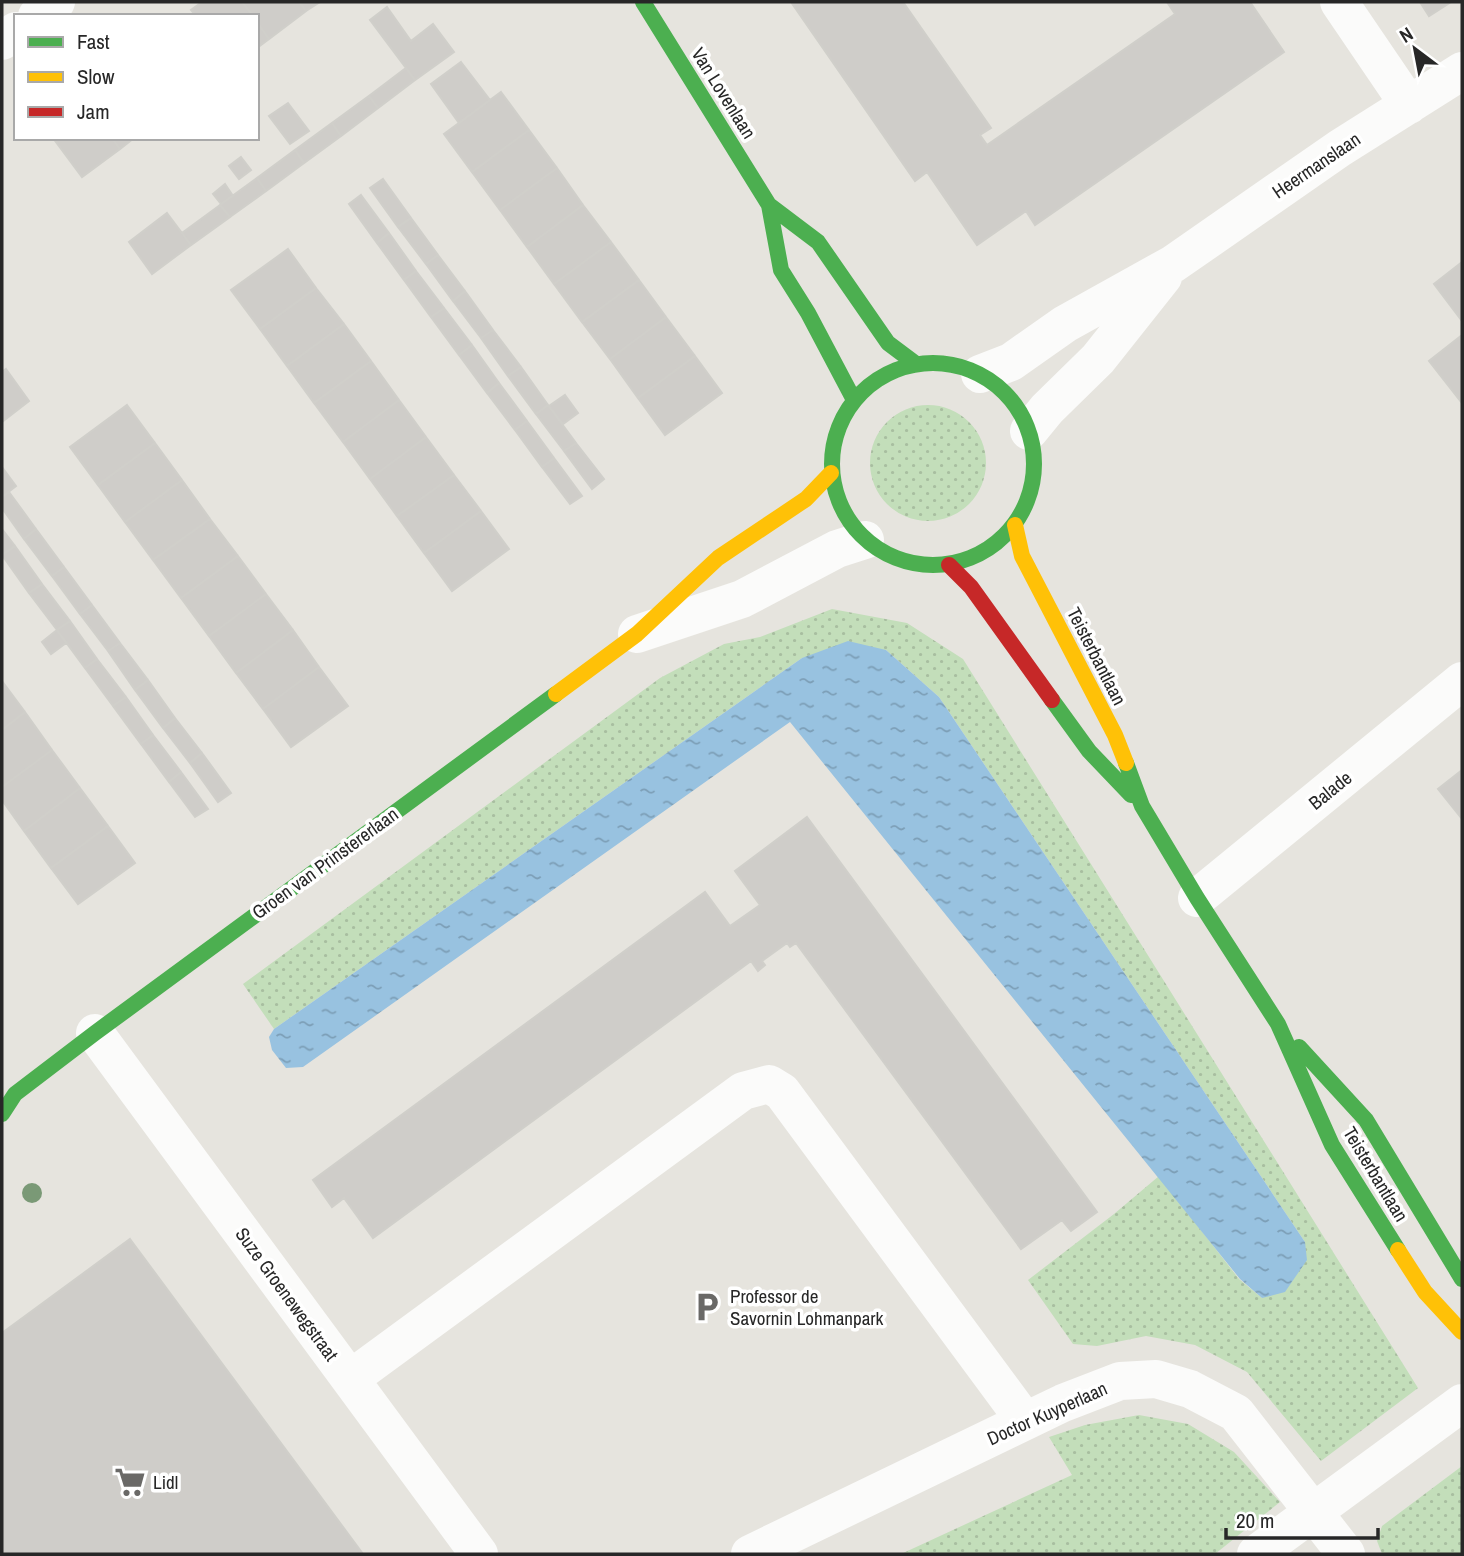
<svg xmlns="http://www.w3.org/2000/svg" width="1464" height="1556" font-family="'Archivo Narrow',sans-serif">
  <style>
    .grass { fill: url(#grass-dots) }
    .water { fill: url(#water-ripples) }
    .building { fill: #cfcdc9; stroke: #d0cfca; stroke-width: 2 }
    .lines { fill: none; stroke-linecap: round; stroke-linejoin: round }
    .street { stroke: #fbfbfa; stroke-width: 38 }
    .fast { stroke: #4caf50; stroke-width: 16 }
    .slow { stroke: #ffc107; stroke-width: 16 }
    .jam { stroke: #c62828; stroke-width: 16 }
    .tree { fill: #7a9976 }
    .labels { text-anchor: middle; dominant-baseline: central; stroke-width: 7; stroke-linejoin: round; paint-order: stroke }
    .street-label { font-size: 19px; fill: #272727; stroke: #fff }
    .poi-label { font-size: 19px; fill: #272727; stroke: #fff; text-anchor: start }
  </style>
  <defs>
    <pattern id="grass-dots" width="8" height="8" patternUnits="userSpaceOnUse" patternTransform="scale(1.75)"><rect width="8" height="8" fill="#c3deba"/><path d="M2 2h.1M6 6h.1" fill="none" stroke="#a8bea0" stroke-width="1.8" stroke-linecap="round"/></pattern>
    <pattern id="water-ripples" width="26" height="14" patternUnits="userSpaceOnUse" patternTransform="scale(1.75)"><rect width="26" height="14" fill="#98c2e0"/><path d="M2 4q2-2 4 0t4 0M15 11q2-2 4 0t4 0" fill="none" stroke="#7c9eb6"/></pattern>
  </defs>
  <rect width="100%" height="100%" fill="#e6e4de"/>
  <path class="grass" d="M870 463a58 58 0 1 1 116 0a58 58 0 1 1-116 0Z
    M832,609l75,14 56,36 455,729 -97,73 -74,-89 -52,-27 -49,-9 -49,10 -24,-2 -45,-64 86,-66 45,-38 80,103 23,19 43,-56 -366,-545 -53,-47 -84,8 -528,371 -31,-45 417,-306 64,-34 36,-7z
    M1139,1415l49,9 46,28 46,50 -65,52h-314l171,-79 -23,-38 36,-12z
    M1462,1466v88h-80l-5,-13 5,-15z"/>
  <path class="water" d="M848,641l38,9 53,47 366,545 2,18 -22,32 -23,6 -22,-19 -450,-557 -487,345 -17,1 -14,-18 -3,-13 5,-8 528,-371z"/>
  <path class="building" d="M202,2h40l11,14h-57l-5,-6z
    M242,2h57l7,9 -37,28 -12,-17v-6h-4z
    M299,2h21l-14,9z
    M791,2h112l88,126 -11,7 7,10 188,-131 -8,-12h83l34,50 -249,173 -9,-14 -49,34 -50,-73 -12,9z
    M1420,2h31l-22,14z
    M387,7l24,34 22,-17 21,28 -39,28 -45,-60z
    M257,22l12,17 -12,9z
    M461,62l29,38 -31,23 -28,-39z
    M406,68l9,12 -37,28 -9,-12z
    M501,92l28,38 -57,42 -28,-38z
    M369,96l9,12 -37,28 -9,-13z
    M288,103l21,28 -19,13 -21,-28z
    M332,123l9,13 -37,27 -9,-13z
    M529,130l28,38 -57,42 -28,-38z
    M53,138h59l8,11 -38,28z
    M112,138h22l-14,11z
    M295,150l9,13 -38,28 -9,-13z
    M241,157l10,13 -12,9 -10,-13z
    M557,168l26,37 -56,42 -27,-37z
    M257,178l9,13 -36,26 -10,-12z
    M383,179l28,39 -13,9 -28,-39z
    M225,184l8,12 -12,8 -8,-10z
    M361,195l28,38 -12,10 -28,-39z
    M220,205l10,12 -39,28 -9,-12z
    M583,205l28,37 -57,42 -27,-37z
    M167,213l24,32 -39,29 -23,-32z
    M411,218l27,37 -12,9 -28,-37z
    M389,233l27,38 -12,9 -27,-37z
    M611,242l28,38 -57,42 -28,-38z
    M288,249l28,39 -56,41 -29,-39z
    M438,255l27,36 -12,10 -27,-37z
    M1462,262v59l-28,-37z
    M416,271l28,37 -13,9 -27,-37z
    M639,280l27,37 -56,42 -28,-37z
    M316,288l28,36 -57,42 -27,-37z
    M465,291l28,39 -12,8 -28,-37z
    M444,308l28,37 -13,10 -28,-38z
    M666,317l29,39 -57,42 -28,-39z
    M344,324l27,37 -57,42 -27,-37z
    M493,330l28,37 -13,9 -27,-38z
    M1462,335v68l-33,-42z
    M472,345l27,38 -12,10 -28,-38z
    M695,356l27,37 -57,42 -27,-37z
    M371,361l28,39 -56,42 -29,-39z
    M521,367l27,38 -12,9 -28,-38z
    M6,369l23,32 -27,21v-50z
    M499,383l28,38 -12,9 -28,-37z
    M565,395l13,18 -15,11 -14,-18z
    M399,400l27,37 -56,42 -27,-37z
    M127,405l28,38 -57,42 -28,-38z
    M548,405l28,38 -12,8 -28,-37z
    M527,421l27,37 -12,9 -27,-37z
    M426,437l28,38 -57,41 -27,-37z
    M155,443l27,37 -57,42 -27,-37z
    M576,443l28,36 -12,10 -28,-38z
    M554,458l28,38 -12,8 -28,-37z
    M2,467l14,19 -14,11z
    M454,475l27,36 -57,42 -27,-37z
    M182,480l28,39 -57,41 -28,-38z
    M9,492l27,37 -12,10 -22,-31v-11z
    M481,511l28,38 -57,42 -28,-38z
    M210,519l28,37 -57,42 -28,-38z
    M2,529l13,17 -13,9z
    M36,529l28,38 -12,9 -28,-37z
    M15,546l27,38 -13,9 -27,-38z
    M238,556l28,38 -57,42 -28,-38z
    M64,567l28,38 -12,9 -28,-38z
    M42,584l28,37 -13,9 -28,-37z
    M266,594l27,36 -57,43 -27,-37z
    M92,605l28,38 -12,8 -28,-37z
    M70,621l27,38 -12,9 -28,-38z
    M57,630l9,13 -15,11 -9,-12z
    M293,630l26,37 -56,42 -27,-36z
    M120,643l28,37 -13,10 -27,-39z
    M97,659l29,38 -13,9 -28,-38z
    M319,667l29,39 -57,41 -28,-38z
    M148,680l27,38 -12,10 -28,-38z
    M2,681l23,31 -23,18z
    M126,697l27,38 -12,9 -28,-38z
    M25,712l27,38 -50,37v-57z
    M175,718l27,35 -12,10 -27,-35z
    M153,735l28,37 -12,10 -28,-38z
    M52,750l28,38 -56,43 -22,-31v-13z
    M202,753l29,40 -13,9 -28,-39z
    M1462,770v49l-24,-30z
    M181,772l27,37 -13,8 -26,-35z
    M80,788l28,38 -57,42 -27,-37z
    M807,817l290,395 -26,19 -9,-11 -41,29 -225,-306 -6,4 -3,-4 -25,18 3,4 -7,6 -7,-10 -378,277 -29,-40 -12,9 -19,-27 392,-288 25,34 30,-21 -25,-34z
    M108,826l27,37 -57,41 -27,-36z
    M130,1239l233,315h-361v-221z"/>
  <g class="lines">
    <path class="street" d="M1339,2l70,103
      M37,16l19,-14
      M2,41l14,-10
      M980,374l31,-12 54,-38 108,-60 167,-116 122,-77
      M1029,431l18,-22 51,-50 65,-82
      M637,634l105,-35 95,-50 28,-9
      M1197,898l265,-217
      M95,1033l384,521
      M350,1379l393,-288 26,-7 13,8 243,329
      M750,1554l313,-151 57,-22 36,-2 34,10 46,24 110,141
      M1256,1554l206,-151"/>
    <path class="fast" d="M643,2l126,203 49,37 70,101 28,21
      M769,205l12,65 27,43 46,87
      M832 464a101 101 0 1 1 202 0a101 101 0 1 1-202 0Z
      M1052,700l37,51 42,44
      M1126,763l16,43 55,92 81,126 54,121 66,105
      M1299,1047l67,73 96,159
      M2,1114l13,-20 80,-61 461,-339"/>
    <path class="slow" d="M1015,525l7,31 93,179 11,28
      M556,694l81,-60 81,-76 88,-59 25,-26
      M1398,1250l27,42 37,40"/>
    <path class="jam" d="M949,565l22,22 81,113"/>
  </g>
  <circle class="tree" cx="32" cy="1193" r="10"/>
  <defs>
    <g id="parking-bare" transform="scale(2.415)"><path d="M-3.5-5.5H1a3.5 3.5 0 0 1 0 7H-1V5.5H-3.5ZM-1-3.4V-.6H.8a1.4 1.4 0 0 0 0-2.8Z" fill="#6a6967" stroke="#fff" stroke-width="2.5" paint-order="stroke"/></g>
    <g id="supermarket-bare" transform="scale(2.415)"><path d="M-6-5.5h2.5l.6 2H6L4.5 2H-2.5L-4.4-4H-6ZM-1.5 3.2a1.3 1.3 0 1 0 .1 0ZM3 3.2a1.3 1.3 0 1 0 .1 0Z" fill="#6a6967" stroke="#fff" stroke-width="2.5" paint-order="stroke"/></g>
  </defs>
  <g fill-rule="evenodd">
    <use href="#parking-bare" x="707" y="1307"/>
    <use href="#supermarket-bare" x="130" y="1482"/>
  </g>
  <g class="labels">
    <g class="street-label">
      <text transform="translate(724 93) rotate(58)">Van Lovenlaan</text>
      <text transform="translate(1316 165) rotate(-34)">Heermanslaan</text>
      <text transform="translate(1097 656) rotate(63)">Teisterbantlaan</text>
      <text transform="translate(1330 790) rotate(-39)">Balade</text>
      <text transform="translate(325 863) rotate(-36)">Groen van Prinstererlaan</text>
      <text transform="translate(1376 1174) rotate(59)">Teisterbantlaan</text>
      <text transform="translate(287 1294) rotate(54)">Suze Groenewegstraat</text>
      <text transform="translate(1047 1413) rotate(-24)">Doctor Kuyperlaan</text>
    </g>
    <g class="poi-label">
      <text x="730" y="1296">Professor de<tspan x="730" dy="22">Savornin Lohmanpark</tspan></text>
      <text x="153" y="1482">Lidl</text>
    </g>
  </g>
  <rect width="1464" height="1556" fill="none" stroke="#272727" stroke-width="7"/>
  <rect x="14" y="14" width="245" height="126" fill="#ffffff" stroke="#a9a9a9" stroke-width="2"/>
  <rect x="28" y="37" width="35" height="10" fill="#4caf50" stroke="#a9a9a9" stroke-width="2"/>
  <text x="77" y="49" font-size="21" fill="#272727">Fast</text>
  <rect x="28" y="72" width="35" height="10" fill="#ffc107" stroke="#a9a9a9" stroke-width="2"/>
  <text x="77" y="84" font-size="21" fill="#272727">Slow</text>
  <rect x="28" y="107" width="35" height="10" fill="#c62828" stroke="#a9a9a9" stroke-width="2"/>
  <text x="77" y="119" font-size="21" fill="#272727">Jam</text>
  <g transform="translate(1415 49) rotate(328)" stroke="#ffffff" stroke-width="5" paint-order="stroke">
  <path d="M0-5L12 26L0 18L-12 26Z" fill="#272727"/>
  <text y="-10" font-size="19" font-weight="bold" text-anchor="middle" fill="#272727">N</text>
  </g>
  <path d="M1226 1528v10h152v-10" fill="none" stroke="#272727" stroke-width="3.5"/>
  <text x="1236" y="1528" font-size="21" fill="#272727" stroke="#ffffff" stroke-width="5" paint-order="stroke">20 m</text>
</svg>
